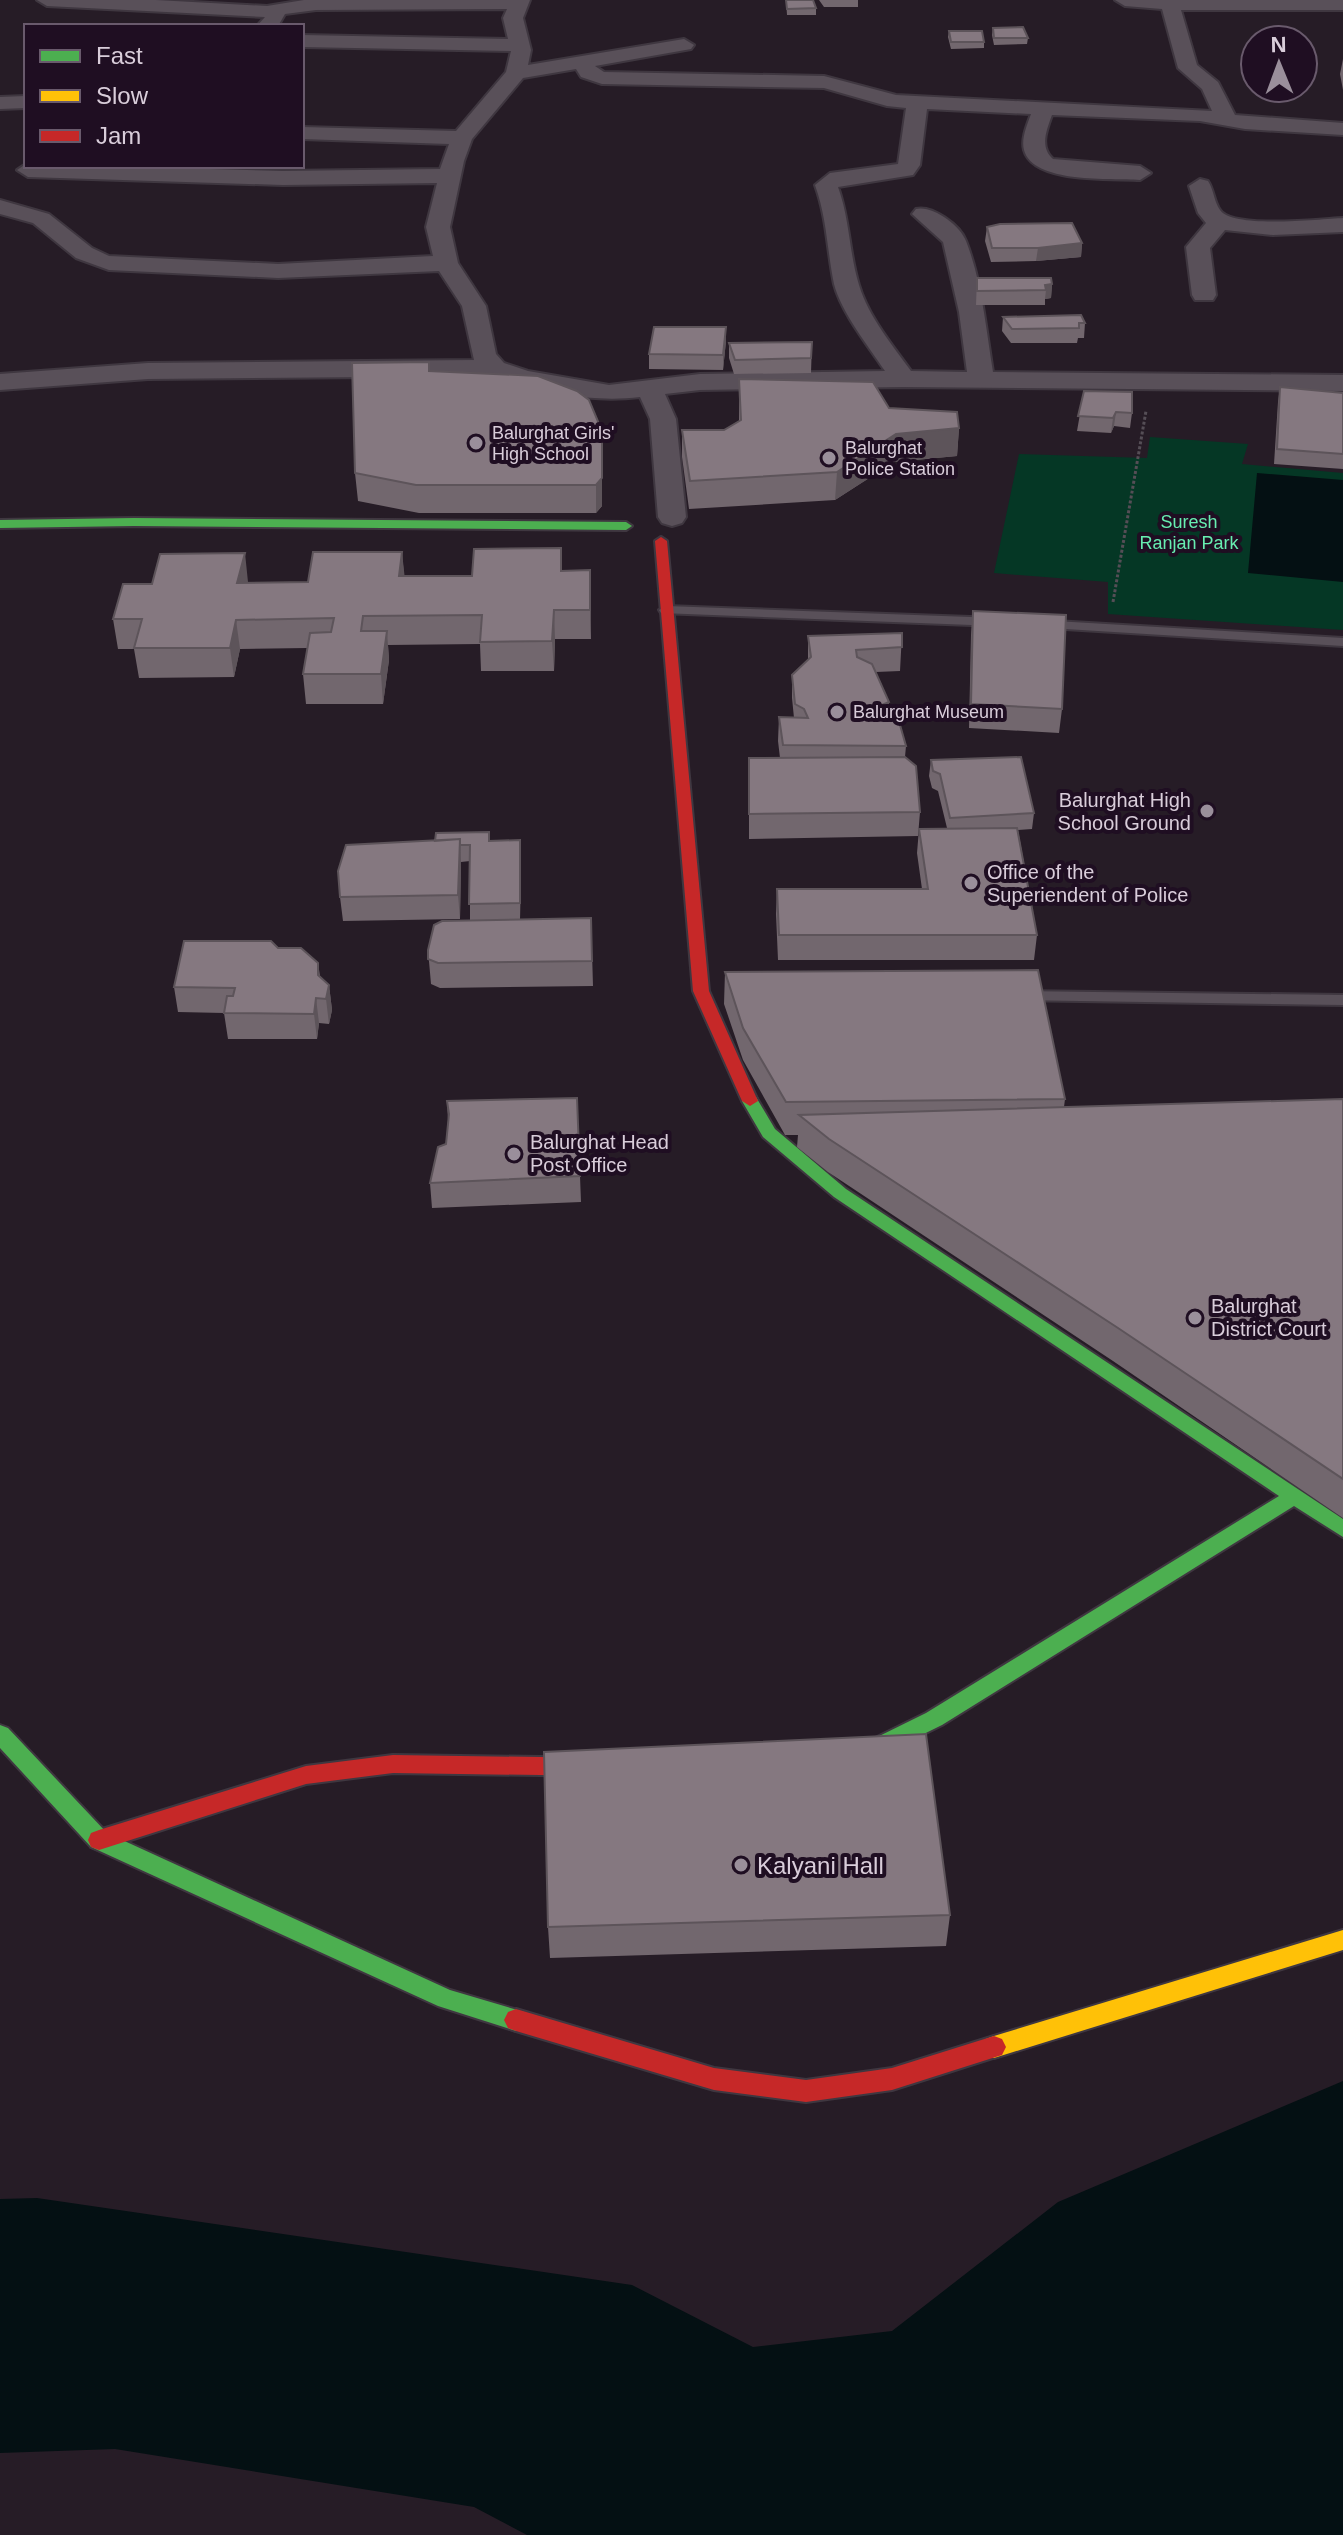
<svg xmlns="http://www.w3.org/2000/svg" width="1343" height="2535" font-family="Helvetica,sans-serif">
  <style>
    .green { fill: #053725 }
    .water { fill: #041013 }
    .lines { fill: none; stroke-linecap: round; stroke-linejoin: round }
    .lane-casing { stroke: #3f3740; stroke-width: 4 }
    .street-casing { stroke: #3f3740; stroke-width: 4 }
    .fast-casing { stroke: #3f3740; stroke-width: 4 }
    .slow-casing { stroke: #3f3740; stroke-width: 4 }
    .jam-casing { stroke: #3f3740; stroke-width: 4 }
    .path { stroke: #554e56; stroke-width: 3; stroke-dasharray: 3 2; stroke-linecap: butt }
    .lane { fill: #595059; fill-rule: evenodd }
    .street { fill: #595059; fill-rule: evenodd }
    .fast { fill: #4caf50; fill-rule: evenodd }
    .slow { fill: #ffc107; fill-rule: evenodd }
    .jam { fill: #c62828; fill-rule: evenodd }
    .wall { fill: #72676e }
    .shaded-wall { fill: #5d545a }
    .building { fill: #857880; stroke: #5d545a; stroke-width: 2 }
    .poi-dot { fill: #9a8f9b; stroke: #1f0e22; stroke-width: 3 }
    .labels { text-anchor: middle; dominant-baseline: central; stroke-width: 8; stroke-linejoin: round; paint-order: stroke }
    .far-poi-label { font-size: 18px; fill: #d9cdda; stroke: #1f0e22; text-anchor: start }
    .far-park-label { font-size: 18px; fill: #67eeb1; stroke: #1f0e22 }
    .poi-label { font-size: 20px; fill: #d9cdda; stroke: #1f0e22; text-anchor: start }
    .near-poi-label { font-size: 24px; fill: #d9cdda; stroke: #1f0e22; text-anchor: start }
  </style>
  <rect width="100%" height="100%" fill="#261c26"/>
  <path class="green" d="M1150,437l98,7 -6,20 101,9v157l-235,-16v-32l-114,-9 25,-119 128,4z"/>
  <path class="water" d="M1257,473l86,7v102l-95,-9z
    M1343,2081v454h-816l-53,-28 -359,-58 -115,4v-254l37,-1 595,87 121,62 139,-16 166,-129z"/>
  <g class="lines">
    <g class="lane-casing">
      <path id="lane" d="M666,606l332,12 7,4 -7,4 -337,-13 -2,-3z
        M1038,620l305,18v8l-310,-19 -2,-3z
        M1017,991l326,4v10l-332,-5 -3,-4 3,-4z"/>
    </g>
    <g class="street-casing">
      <path id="street" d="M37,0h119l111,6 37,-6h226l-7,18 8,32 -3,15 156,-26 10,6 -3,4 -96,17 9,6 220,4 72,19 316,16 -10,-22 -24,-21 -16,-59 -37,-3 -10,-6h228v10h-162l16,55 21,17 17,33 108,8v12l-98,-6 -45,-8 -148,-6c-5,14 -13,32 1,44l87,7 11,7 -11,7c-28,-2 -107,4 -116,-30 -3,-11 3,-25 7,-36l-104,-5 -7,56 -7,10 -75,12c12,33 11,66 21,98 9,31 34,61 52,86l56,1 -8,-60 -16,-70 -31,-28 4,-5c16,-4 44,16 50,32 16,41 20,88 27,131l350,3v16l-440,-4 -203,3 -35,4 11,25 10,98 -4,6 -10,3 -10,-3 -4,-6 -8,-98 -10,-22c-48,6 -102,-5 -148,-21l-344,3 -148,11v-16l148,-11 326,-3 -12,-54 -23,-35 -161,7 -169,-8 -33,-12 -43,-35 -33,-9v-14l49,14 43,34 17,8 169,8 155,-8 -7,-29 11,-44 -154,2 -255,-8 -11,-7 9,-6 257,7 157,-2 9,-25 -147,-5v-12l154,4 50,-59 5,-21 -209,-4v-12l206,4 -5,-21 4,-9 -191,1 -31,4 -7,12h-21l8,-9 -218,-11zM576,69l5,8 21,7 222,4 63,18 19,2 -8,56 -68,9 -15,12c12,33 12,65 19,99 7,28 35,63 51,87l-185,3 -91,11 -81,-14 -24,-8 -8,-9 -10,-48 -28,-43 -8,-36 14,-66 8,-22 51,-61z
        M26,96v12l-26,1v-12z
        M1200,179l8,2c6,9 6,21 12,29 12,19 101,9 123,8v14l-70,3 -48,-5 -15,18 6,47 -3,5h-18l-3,-5 -6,-48 20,-24 -8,-10 -9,-27z"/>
    </g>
    <g class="fast-casing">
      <path id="fast" d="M134,518l492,4 6,4 -6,4 -492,-4 -134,2v-8z
        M750,1096l6,1 19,32 71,60 497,330v18l-49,-31 -352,219 -75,37 -22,6 -8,-3 -3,-6 3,-6 18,-5 71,-35 353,-217 -445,-299 -71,-60 -21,-36z
        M0,1725l8,3 99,105 343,157 74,22 4,8 -4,8 -8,3 -78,-25 -347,-159 -91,-99z"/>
    </g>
    <g class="slow-casing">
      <path id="slow" d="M1343,1930v20l-349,108 -8,-3 -4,-8 4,-8 8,-3z"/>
    </g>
    <g class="jam-casing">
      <path id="jam" d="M661,537l6,4 42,450 49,110 -8,5 -8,-5 -49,-110 -38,-450z
        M393,1755l213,3 8,3 3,6 -3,6 -8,3 -213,-3 -87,11 -207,66 -8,-3 -3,-7 3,-7 8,-3 207,-64z
        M516,2009l198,59 92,12 86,-12 102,-32 8,3 4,8 -4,8 -110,35 -86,12 -92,-12 -198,-59 -8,-3 -4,-8 4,-8z"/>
    </g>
    <path class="path" d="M1113,602l33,-191"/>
    <use href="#lane" class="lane"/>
    <use href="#street" class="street"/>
    <use href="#fast" class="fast"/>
    <use href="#slow" class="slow"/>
    <use href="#jam" class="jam"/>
  </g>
  <path class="wall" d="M786,0l30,8v7h-29z
    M819,0h39v7h-34z
    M993,28l35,10 -1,6 -33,1 -2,-10z
    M949,31l35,11v6l-33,1 -3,-12z
    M1343,59v31l-3,-16z
    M987,227l95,16 -1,14 -45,4 -45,1 -6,-21z
    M977,278l75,6 -1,14 -6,1v6h-69z
    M1003,317l82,6 -1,15h-6l-1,5h-66l-9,-12z
    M726,341l-3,29 -74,-1v-15z
    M812,342l-1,31 -77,1 -5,-16v-15z
    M429,371l173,60v75l-6,7h-177l-61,-12 -3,-28z
    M739,379l150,29 70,20 -2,28 -63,6 -59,38 -146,9 -7,-52v-27h42l15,-9z
    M1280,387l63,6v76l-69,-5 4,-62z
    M1084,391l48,22 -2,15 -16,-2 -3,7 -34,-2z
    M561,548l1,23 28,-1 1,69h-36l-1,32h-73l-1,-27 -92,1 1,15 -6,44h-77l-3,-30 4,-26 -67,1 -6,28 -95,1 -5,-29h-16l-5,-30 39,-35 156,-2 94,-30 2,24h68z
    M973,611l89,98 -3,24 -90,-5 2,-93z
    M902,633l-2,38 -24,1 13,30 -1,15 18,29 -1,11 15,55 -2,24 -169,3v-81h31l-2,-17 1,-24 15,1 -2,-20v-23l16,-15v-24z
    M931,760l103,53 -2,16 -14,1 19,105 -3,25h-256l-2,-46 1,-25h145l-5,-36 2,-24 28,-1 -9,-37 -6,-3 -3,-12z
    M489,832l1,9 31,16 -1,63 71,-2 2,68 -153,2 -9,-4 -3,-34 42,-30v-59l-9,1 -1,57 -117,2 -3,-24z
    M278,948l40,15 2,13 9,9 3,25 -3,14 -10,-1 -2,16h-89l-4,-26 -46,-1 -4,-25z
    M725,972l340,127 -1,8 279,-8v419l-230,-157 -285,-189 -31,-25 1,-12h-13l-42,-75 -19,-56z
    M577,1098l4,104 -149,6 -2,-25 16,-39 2,-24 -1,-19z
    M950,1915l-4,31 -396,12 -2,-31z"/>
  <path class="shaded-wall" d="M1082,243l-1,14 -45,4 2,-13z
    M1052,284l-1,14 -6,1 1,-9 -1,-5z
    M726,327v14l-3,29v-15z
    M1116,412l-2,14 -3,7 2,-15z
    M959,428l-2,28 -63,6 -59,38 2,-28 59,-38z
    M602,431v75l-6,7v-28z
    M402,552l3,28 -6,-4z
    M245,553l3,29 -11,1z
    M590,570l1,29v40l-1,-29z
    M554,610l1,29 -1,32 -2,-30z
    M236,620l4,29 -6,28 -4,-29z
    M387,631l2,29 -6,44 -2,-30z
    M889,702l-1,23 -13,-17z
    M460,839l1,25 -1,55 -2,-24z
    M520,840l1,17 -1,63z
    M329,985l3,25 -3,14 -3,-25z
    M316,998l3,25 -2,16 -3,-25z"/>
  <path class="building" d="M786,0h27l3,8 -29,1z
    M1023,27l5,11h-34l-1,-10z
    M949,31h33l2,11h-33z
    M1072,223l10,20 -44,5h-46l-5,-21 13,-3z
    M977,278h74l1,6 -7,1 1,5 -69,1z
    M1081,315l4,8h-6v5l-67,1 -9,-12z
    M654,327h72l-3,28 -74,-1z
    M812,342l-1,16 -76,2 -6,-17z
    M429,362v9l109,5 39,15 12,9 13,31v47l-6,7h-180l-61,-12 -3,-110z
    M739,379l134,3 16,26 68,4 2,16 -63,6 -59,38 -147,9 -8,-51h42l17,-10z
    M1280,387l63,6v61l-66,-5z
    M1084,391l48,1v21l-16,-1 -3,6 -35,-2z
    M561,548v23l29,-1v40h-36l-2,31 -72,1 2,-27 -119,1 -2,15h26l-6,43h-78l7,-41 21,-1 3,-14 -98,2 -6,28h-96l8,-29h-29l10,-35h29l8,-30 85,-1 -8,30 71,-1 5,-30h89l-3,24h73l2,-27z
    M973,611l93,4 -4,94 -91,-5z
    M902,633v14l-46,3 1,7 15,7 17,38 -14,6 6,8 17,2 8,28 -123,-1 -4,-28 29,1 -4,-9 -9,-5 -3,-29 19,-18 -3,-21z
    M905,757l11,9 4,46 -171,2v-56z
    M1021,757l13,56 -84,5 -10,-44 -7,-3 -2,-11z
    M1017,828l20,107h-258l-2,-46h151l-9,-60z
    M489,832v9l31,-1v63l-51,1 1,-59h-10v-6l-25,2 1,-8z
    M460,839l-2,56 -118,2 -2,-26 8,-26z
    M591,918l1,43 -154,2 -10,-4v-9l6,-25 8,-4z
    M184,941h87l7,7h23l17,15v12l11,10 -3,14 -10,-1 -2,16 -90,-1 3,-17h6l2,-8 -61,-1z
    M1038,970l27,129 -279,3 -43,-74 -18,-56z
    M577,1098l3,78 -150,7 8,-36 8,-3 3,-30 -2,-13z
    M1343,1099v380l-225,-151 -289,-189 -30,-24z
    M926,1734l24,181 -402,12 -4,-175z"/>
  <g class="poi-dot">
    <circle cx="476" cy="443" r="8"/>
    <circle cx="829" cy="458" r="8"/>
    <circle cx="837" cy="712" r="8"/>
    <circle cx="1207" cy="811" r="8"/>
    <circle cx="971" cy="883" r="8"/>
    <circle cx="514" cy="1154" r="8"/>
    <circle cx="1195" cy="1318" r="8"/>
    <circle cx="741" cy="1865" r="8"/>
  </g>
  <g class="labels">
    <g class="far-poi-label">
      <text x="492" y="433">Balurghat Girls'<tspan x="492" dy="21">High School</tspan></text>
      <text x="845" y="448">Balurghat<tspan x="845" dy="21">Police Station</tspan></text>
      <text x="853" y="712">Balurghat Museum</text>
    </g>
    <g class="far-park-label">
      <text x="1189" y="522">Suresh<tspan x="1189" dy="21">Ranjan Park</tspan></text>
    </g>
    <g class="poi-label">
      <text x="1191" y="800" text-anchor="end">Balurghat High<tspan x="1191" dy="23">School Ground</tspan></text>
      <text x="987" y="872">Office of the<tspan x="987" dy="23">Superiendent of Police</tspan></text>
      <text x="530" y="1142">Balurghat Head<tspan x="530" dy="23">Post Office</tspan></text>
      <text x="1211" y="1306">Balurghat<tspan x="1211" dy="23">District Court</tspan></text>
    </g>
    <g class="near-poi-label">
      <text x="757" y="1865">Kalyani Hall</text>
    </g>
  </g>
  <rect x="24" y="24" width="280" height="144" fill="#1f0e22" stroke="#695a6c" stroke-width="2"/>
  <rect x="40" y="50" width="40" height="12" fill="#4caf50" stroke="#695a6c" stroke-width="2"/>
  <text x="96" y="64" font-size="24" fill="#d9cdda">Fast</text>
  <rect x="40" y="90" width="40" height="12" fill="#ffc107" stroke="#695a6c" stroke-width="2"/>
  <text x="96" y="104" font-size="24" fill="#d9cdda">Slow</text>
  <rect x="40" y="130" width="40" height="12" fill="#c62828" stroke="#695a6c" stroke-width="2"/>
  <text x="96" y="144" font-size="24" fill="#d9cdda">Jam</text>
  <g transform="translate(1279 64) rotate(359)"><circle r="38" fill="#1f0e22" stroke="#695a6c" stroke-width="2"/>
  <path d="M0-6L14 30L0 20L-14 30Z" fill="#9a8f9b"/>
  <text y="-12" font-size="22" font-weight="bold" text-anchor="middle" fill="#d9cdda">N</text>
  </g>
</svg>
